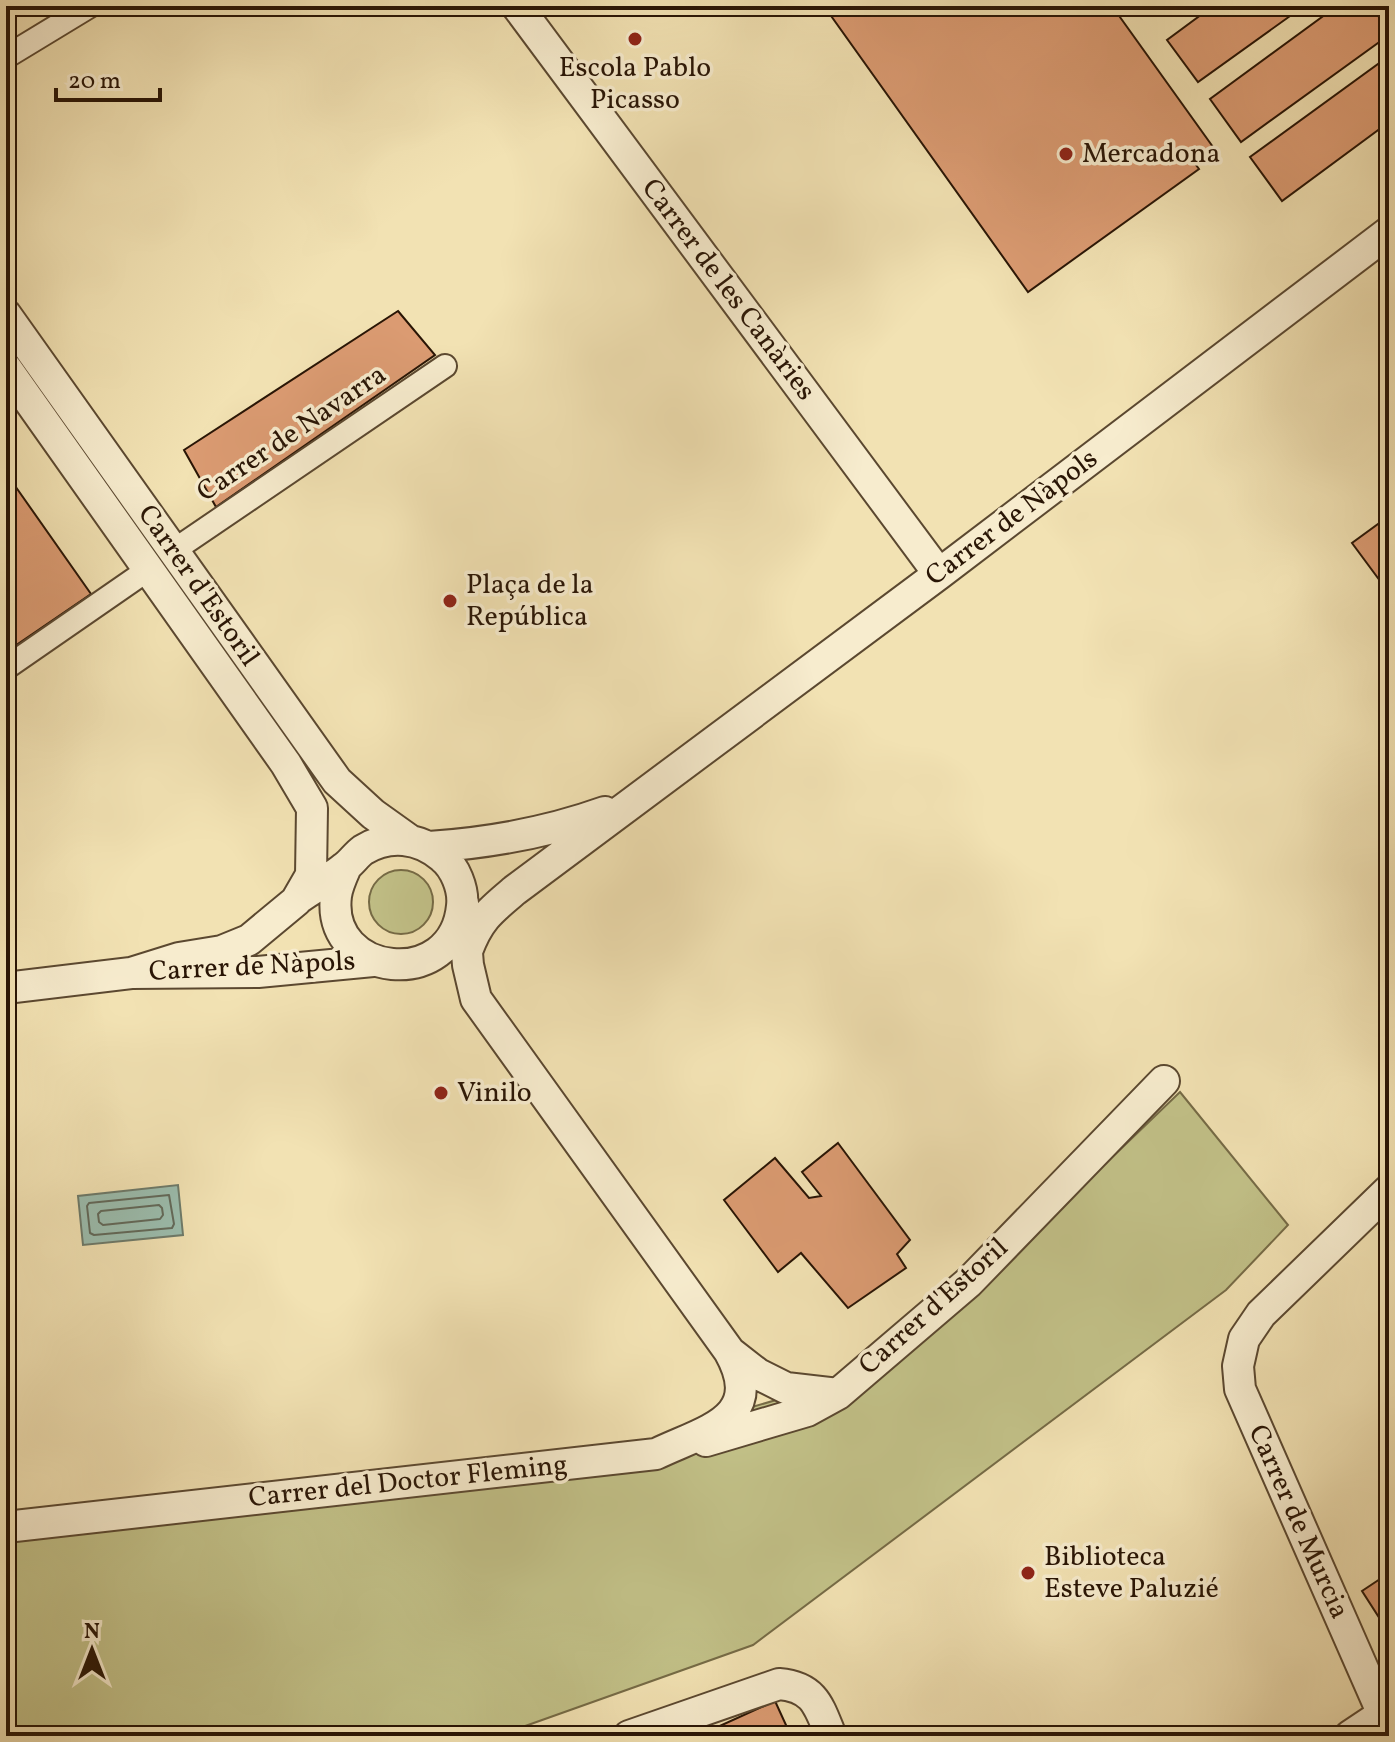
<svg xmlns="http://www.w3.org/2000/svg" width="1395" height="1742" font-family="Vollkorn,serif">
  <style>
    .green { fill: #c2c188; stroke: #766b46; stroke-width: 2 }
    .water { fill: #9bbdae; stroke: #6d7a6a; stroke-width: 2 }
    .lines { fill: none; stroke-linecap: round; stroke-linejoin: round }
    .shore { stroke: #62695a; stroke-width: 2 }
    .building { fill: #db9b72; stroke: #291505; stroke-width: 2 }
    .pedestrian-casing { stroke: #5b4830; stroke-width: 26 }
    .minor-casing { stroke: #5b4830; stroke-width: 34 }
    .pedestrian { stroke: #f7ecce; stroke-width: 22 }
    .minor { stroke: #f7ecce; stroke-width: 30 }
    .poi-dot { fill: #8f2418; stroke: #f7ecce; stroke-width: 3 }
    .labels { text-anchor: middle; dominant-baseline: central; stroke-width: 7; stroke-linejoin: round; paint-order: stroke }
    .poi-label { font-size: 28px; fill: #291505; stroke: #f7ecce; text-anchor: start }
    .street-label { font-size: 28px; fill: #291505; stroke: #f7ecce }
  </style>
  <rect width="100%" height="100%" fill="#f2e2b3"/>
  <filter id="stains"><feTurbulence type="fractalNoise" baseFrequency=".0025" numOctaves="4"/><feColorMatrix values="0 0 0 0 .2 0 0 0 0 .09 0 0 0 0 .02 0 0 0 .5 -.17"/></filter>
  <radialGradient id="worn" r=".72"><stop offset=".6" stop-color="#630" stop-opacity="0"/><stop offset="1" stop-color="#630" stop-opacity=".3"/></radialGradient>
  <path class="green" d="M369 902a32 32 0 1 1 64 0a32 32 0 1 1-64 0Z
    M1180,1092l108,133 -62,65 -473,355 -256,91h-491v-209l650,-73 79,-42 161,-47z"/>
  <path class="water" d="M178,1185l5,50 -100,10 -5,-49z"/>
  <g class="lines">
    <path class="shore" d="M169,1195l5,29 -2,4 -78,7 -4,-2 -3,-27 2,-3z
      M159,1205l3,3 1,7 -3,4 -57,6 -4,-3 -1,-8 3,-3z"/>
  </g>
  <path class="building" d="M824,6h257l4,5 7,-5h20l101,141 -20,14 6,8 -171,123z
    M1213,6h91l-106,76 -31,-42z
    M1337,6h34l18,25v4l-148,107 -31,-43z
    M1389,56v66l-107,79 -32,-44z
    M398,311l37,44 -219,152 -32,-57z
    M6,473l85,121 -85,58z
    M1389,516v77l-37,-50z
    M838,1143l72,97 -13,14 9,14 -58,40 -47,-55 -23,19 -54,-72 51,-42 34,40 12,-2 -19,-24z
    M1389,1573v60l-27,-42z
    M775,1701l16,35h-75l-3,-7z"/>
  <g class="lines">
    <g class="pedestrian-casing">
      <path id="pedestrian" d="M6,57l84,-51
        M173,551l272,-185
        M6,668l143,-99"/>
    </g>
    <g class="minor-casing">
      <path id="minor" d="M517,6l422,568
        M6,315l331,466 36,33 35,25
        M6,368l280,396 26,44 -1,67 -15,26 -47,39 -27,11 -43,7 -48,15
        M429,847c60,-4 120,-15 176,-35
        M299,898c15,-11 32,-19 46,-31 7,-5 11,-12 18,-17 26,-16 56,-13 79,7 13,10 22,32 20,49 -8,86 -136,72 -126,-10 1,-9 6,-20 10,-29
        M467,951c12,-32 23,-40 48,-61l424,-316 450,-342
        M6,988l125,-15 127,-1 115,-11
        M1389,1190l-128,124 -17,25 -6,27 2,23 149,339
        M731,1353l27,21 28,14 52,6
        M706,1441l101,-30 31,-17 131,-112 195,-201
        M6,1527l650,-73c50,-24 111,-35 73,-103l-253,-352 -8,-34 -5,-62
        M629,1736l150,-52c36,3 40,23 52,52
        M1350,1736l39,-26"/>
    </g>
    <use href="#pedestrian" class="pedestrian"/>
    <use href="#minor" class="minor"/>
  </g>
  <g class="poi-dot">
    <circle cx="635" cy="39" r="8"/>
    <circle cx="1066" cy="154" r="8"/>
    <circle cx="450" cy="601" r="8"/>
    <circle cx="441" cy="1093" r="8"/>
    <circle cx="1028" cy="1573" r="8"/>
  </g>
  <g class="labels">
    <g class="poi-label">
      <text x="635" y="68" text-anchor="middle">Escola Pablo<tspan x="635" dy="32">Picasso</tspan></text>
      <text x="1082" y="154">Mercadona</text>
      <text x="466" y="585">Plaça de la<tspan x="466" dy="32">República</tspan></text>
      <text x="457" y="1093">Vinilo</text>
      <text x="1044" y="1557">Biblioteca<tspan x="1044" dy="32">Esteve Paluzié</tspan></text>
    </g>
    <g class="street-label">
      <text transform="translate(728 290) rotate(53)">Carrer de les Canàries</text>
      <text transform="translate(292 434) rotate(-34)">Carrer de Navarra</text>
      <text transform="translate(1012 518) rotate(-37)">Carrer de Nàpols</text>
      <text transform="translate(198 586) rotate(55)">Carrer d'Estoril</text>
      <text transform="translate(252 967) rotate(-3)">Carrer de Nàpols</text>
      <text transform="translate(934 1307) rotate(-42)">Carrer d'Estoril</text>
      <text transform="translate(408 1482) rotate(-6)">Carrer del Doctor Fleming</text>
      <text transform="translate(1298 1522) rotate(66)">Carrer de Murcia</text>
    </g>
  </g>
  <rect width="1395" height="1742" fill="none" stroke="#f2e2b3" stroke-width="32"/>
  <rect x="8" y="8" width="1379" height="1726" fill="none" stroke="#291505" stroke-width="4"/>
  <rect x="16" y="16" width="1363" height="1710" fill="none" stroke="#291505" stroke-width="2"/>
  <g transform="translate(92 1650)" stroke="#f7ecce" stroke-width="6" paint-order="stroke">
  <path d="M0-6L14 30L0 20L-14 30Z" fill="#291505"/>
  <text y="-12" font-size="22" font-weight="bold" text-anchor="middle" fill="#291505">N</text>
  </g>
  <path d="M56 88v12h104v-12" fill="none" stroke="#291505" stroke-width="4"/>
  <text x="68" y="88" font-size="24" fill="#291505" stroke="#f7ecce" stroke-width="6" paint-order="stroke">20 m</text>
  <rect width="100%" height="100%" filter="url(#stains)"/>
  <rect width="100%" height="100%" fill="url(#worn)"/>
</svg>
